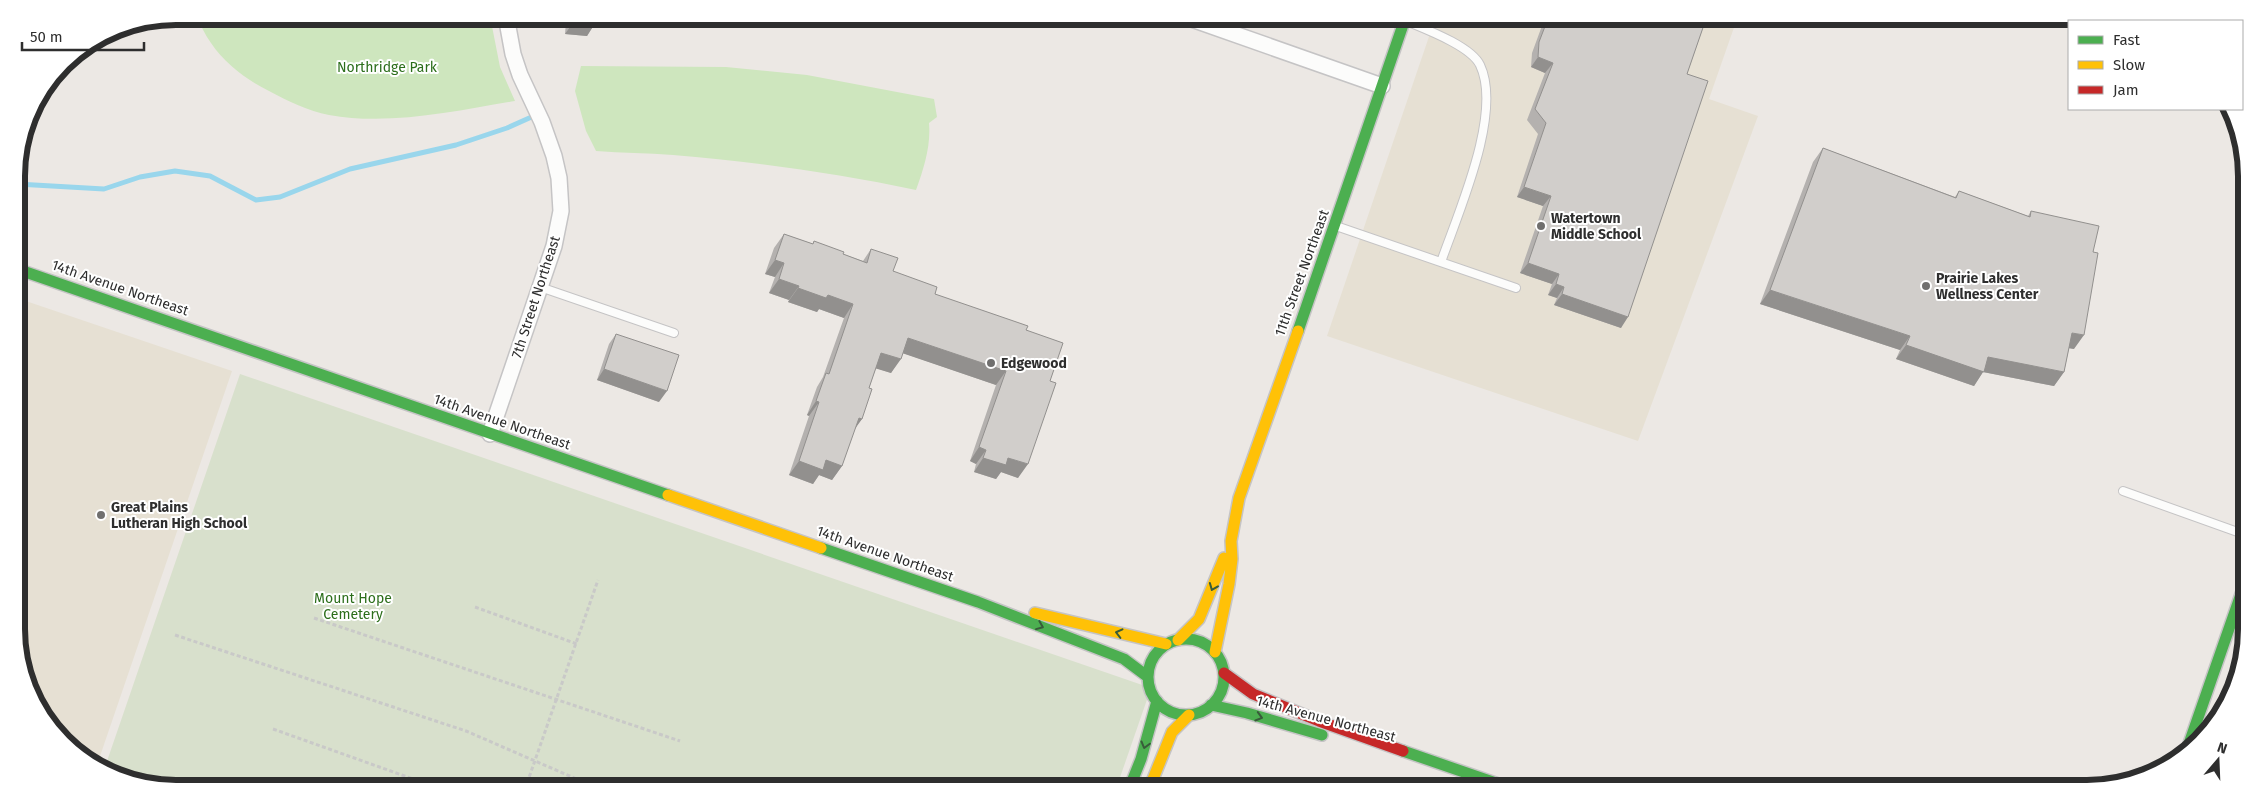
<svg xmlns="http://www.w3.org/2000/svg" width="2263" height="805" font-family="'Fira Sans',sans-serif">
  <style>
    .education { fill: #e6e0d3 }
    .green { fill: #cee6be }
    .cemetery { fill: #d8e0cc }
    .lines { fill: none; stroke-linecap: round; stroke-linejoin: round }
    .stream { stroke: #99d6ec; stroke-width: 5 }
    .lane-casing { stroke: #c5c4c5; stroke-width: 10 }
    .street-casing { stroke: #c5c4c5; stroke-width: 18 }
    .fast-casing { stroke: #c5c4c5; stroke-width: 14 }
    .slow-casing { stroke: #c5c4c5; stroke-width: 14 }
    .jam-casing { stroke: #c5c4c5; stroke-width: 14 }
    .path { stroke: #c9c9c8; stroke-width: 3; stroke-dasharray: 4 2.5; stroke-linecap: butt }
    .lane { stroke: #fcfcfb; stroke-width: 8 }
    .street { stroke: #fcfcfb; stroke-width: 15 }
    .fast { stroke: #4caf50; stroke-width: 11 }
    .slow { stroke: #ffc107; stroke-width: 11 }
    .jam { stroke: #c62828; stroke-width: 11 }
    .wall { fill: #b4b1af }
    .shaded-wall { fill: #92908e }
    .building { fill: #d1cecb; stroke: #92908e }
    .oneway { stroke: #385b3a }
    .poi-dot { fill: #706f6e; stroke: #fff; stroke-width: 2 }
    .labels { text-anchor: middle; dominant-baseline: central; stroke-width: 4; stroke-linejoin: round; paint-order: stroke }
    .park-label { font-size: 14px; fill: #2c6e1b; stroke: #fff }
    .poi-label { font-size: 14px; font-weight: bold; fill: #2e2e2e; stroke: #fff; text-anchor: start }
    .street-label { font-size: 14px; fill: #2e2e2e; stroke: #fff }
    .rim { fill: none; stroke: #2e2e2e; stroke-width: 6 }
  </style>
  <rect width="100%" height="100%" fill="#ece8e4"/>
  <path class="education" d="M1436,16h302l-29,83 49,17 -120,325 -311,-105z
    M17,298l215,73 -134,391 -42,-28 -37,-74z"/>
  <path class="green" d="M196,16h294l10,51 15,34c-59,10 -126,25 -186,14 -21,-4 -41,-14 -60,-24 -22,-11 -44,-27 -58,-48 -6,-8 -10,-18 -15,-27z
    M581,66l145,1 81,8 127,24 3,18 -8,6c2,23 -5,45 -13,67 -80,-17 -162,-28 -243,-35 -26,-2 -51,-2 -77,-4l-10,-20 -11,-40z"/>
  <path class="cemetery" d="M240,374l911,314 -35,101h-940l-51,-9 -20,-13z"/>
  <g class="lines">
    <path class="stream" d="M17,184l87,5 36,-12 35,-6 35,5 46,24 24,-3 70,-28 106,-24 51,-17 29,-13"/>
    <g class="lane-casing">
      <path id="lane" d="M1406,21c19,8 65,25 74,44 23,48 -22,148 -39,197
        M1336,226l180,62
        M540,287l134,46
        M2123,491l123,44"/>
    </g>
    <g class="street-casing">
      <path id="street" d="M1183,16l199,70
        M490,434l64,-188 7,-35 -2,-33 -5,-22 -12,-34 -22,-47 -7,-21 -7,-38"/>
    </g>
    <g class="fast-casing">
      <path id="fast" d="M17,269l651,226
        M1298,331l108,-315
        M821,548l157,54 146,57 24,18
        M1148 677a38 38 0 1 1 76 0a38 38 0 1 1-76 0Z
        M1211,705l36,8 75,22
        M1403,751l110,38
        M2185,755l62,-178
        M1129,789l12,-30 16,-58"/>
    </g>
    <g class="slow-casing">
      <path id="slow" d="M668,495l153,53
        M1035,613l131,31
        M1178,640l21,-21 25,-61
        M1215,652l14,-68 3,-25 -1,-18 8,-43 59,-167
        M1149,789l23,-57 17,-17"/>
    </g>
    <g class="jam-casing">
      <path id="jam" d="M1224,673l29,21 66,27 84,30"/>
    </g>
    <path class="path" d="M475,607l102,37
      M314,618l366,123
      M175,635l291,96 129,56
      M273,729l168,60
      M525,789l73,-209"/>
    <use href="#lane" class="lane"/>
    <use href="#street" class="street"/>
    <use href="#fast" class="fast"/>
    <use href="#slow" class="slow"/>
    <use href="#jam" class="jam"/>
  </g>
  <path class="wall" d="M562,16h31l-1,12 -5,8 -22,-2 1,-12h-4z
    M1547,16h160l-20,58 -66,254 -67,-23 3,-7 -9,-3 4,-11 -32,-11 23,-67 -26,-9 21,-63 -11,-14 18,-47 -14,-6 1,-14 11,-30z
    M1823,148l132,49 4,-6 69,25 3,-5 43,138 -5,-1 -5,24 -10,14 -71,-14 -9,14 -78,-27 4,-9 -140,-46 53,-142z
    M784,234l29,10 1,-3 29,13 20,7 8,-12 22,22 42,23 91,36 24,51 -32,97 -17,-6 -5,7 -22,-7 2,-8 -6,-3 26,-76 -93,-32 -12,20 -15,-5 -7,20 -7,31 -7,8 -13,39 -10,14 -13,-5 -6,9 -24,-9 20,-59 -2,-1 10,-28 6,-10 21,-59 -25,-9 -2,3 -29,-10 1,-2 -20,-7 6,-16 -10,-3 9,-26z
    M616,334l43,68 -62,-22 12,-36z"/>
  <path class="shaded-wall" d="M566,16h5l-5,6h-4z
    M570,27l22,1 -5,8 -22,-2z
    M1538,57l15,6 -8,10 -14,-6z
    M1524,187l27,9 -8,10 -26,-9z
    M775,260l9,3 -9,14 -10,-3z
    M1528,263l31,11 -7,10 -32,-11z
    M779,279l20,7 -10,14 -20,-7z
    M1556,284l8,3 -7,11 -9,-3z
    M798,288l30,7 25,9 -9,14 -25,-9 -2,3 -29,-10z
    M1770,290l140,46 -10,14 -140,-46z
    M1562,294l66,23 -7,11 -67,-23z
    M2072,333l12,2 -10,14 -12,-2z
    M908,338l98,33 -10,14 -97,-33z
    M1906,345l82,12 76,15 -10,14 -71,-14 -9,14 -78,-27z
    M881,353l20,6 -10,14 -20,-6z
    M604,369l63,22 -8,11 -62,-22z
    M816,401l3,1 -10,14 -2,-1z
    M859,418l3,1 -10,14z
    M979,447l7,3 -10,14 -6,-3z
    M983,458h25l20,6 -10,14 -17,-6 -5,7 -22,-7z
    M826,460l16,6 -10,14 -13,-5 -6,9 -24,-9 10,-14z"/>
  <path class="building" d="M571,16h22l-1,12 -22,-1z
    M1549,16h158l-20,58 21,7 -80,236 -66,-23 2,-7 -8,-3 3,-10 -31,-11 23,-67 -27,-9 22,-64 -11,-14 18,-46 -15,-6 1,-15z
    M1823,148l133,50 3,-7 71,26 1,-6 68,15 -6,26 5,1 -14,82 -12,-2 -8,39 -76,-15 -4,15 -78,-27 4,-9 -140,-46z
    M784,234l29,10 1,-3 30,11 -1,2 24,9 4,-14 27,9 -5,13 44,16 -2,7 93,32 -2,4 37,13 -13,38 6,2 -28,81 -20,-6 -2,7 -23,-7 3,-8 -7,-3 27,-76 -98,-33 -7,21 -20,-6 -12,35 3,1 -10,30 -3,-1 -17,48 -16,-6 -3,10 -24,-9 20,-59 -3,-1 10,-28 3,1 24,-70 -25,-9 -2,3 -28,-10 1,-2 -20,-7 5,-16 -9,-3z
    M616,334l63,21 -12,36 -63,-22z"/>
  <defs><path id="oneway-chevron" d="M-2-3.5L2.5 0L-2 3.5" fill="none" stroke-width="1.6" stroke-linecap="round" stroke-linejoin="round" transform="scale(1.25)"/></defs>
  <g class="oneway">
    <use href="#oneway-chevron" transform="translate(1213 587) rotate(112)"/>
    <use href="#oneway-chevron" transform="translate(1040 626) rotate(22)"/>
    <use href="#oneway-chevron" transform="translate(1119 633) rotate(-166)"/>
    <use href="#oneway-chevron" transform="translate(1259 717) rotate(16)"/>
    <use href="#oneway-chevron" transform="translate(1145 745) rotate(105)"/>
  </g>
  <g class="poi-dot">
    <circle cx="1541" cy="226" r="5"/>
    <circle cx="1926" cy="286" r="5"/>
    <circle cx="991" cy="363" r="5"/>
    <circle cx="101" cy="515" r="5"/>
  </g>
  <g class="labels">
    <g class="park-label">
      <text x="387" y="67">Northridge Park</text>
      <text x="353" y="598">Mount Hope<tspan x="353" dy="16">Cemetery</tspan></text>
    </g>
    <g class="poi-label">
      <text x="1551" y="218">Watertown<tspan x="1551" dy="16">Middle School</tspan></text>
      <text x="1936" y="278">Prairie Lakes<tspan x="1936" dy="16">Wellness Center</tspan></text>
      <text x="1001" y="363">Edgewood</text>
      <text x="111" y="507">Great Plains<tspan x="111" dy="16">Lutheran High School</tspan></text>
    </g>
    <g class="street-label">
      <text transform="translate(1302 273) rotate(-70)">11th Street Northeast</text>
      <text transform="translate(120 288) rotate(19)">14th Avenue Northeast</text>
      <text transform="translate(536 297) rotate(-72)">7th Street Northeast</text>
      <text transform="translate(502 422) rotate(19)">14th Avenue Northeast</text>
      <text transform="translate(885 554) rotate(19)">14th Avenue Northeast</text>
      <text transform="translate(1326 719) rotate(15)">14th Avenue Northeast</text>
    </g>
  </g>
  <path d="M0 0H2263V805H0ZM176 25H2087A151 151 0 0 1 2238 176V629A151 151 0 0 1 2087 780H176A151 151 0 0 1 25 629V176A151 151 0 0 1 176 25Z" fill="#fff" fill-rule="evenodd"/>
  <path class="rim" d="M176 25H2087A151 151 0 0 1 2238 176V629A151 151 0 0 1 2087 780H176A151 151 0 0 1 25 629V176A151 151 0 0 1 176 25Z"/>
  <rect x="2068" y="20" width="175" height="90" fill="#ffffff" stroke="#ababab"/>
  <rect x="2078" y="36" width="25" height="8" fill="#4caf50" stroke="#ababab"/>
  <text x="2113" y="45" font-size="15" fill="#2e2e2e">Fast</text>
  <rect x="2078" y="61" width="25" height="8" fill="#ffc107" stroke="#ababab"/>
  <text x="2113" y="70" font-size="15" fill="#2e2e2e">Slow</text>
  <rect x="2078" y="86" width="25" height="8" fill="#c62828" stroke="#ababab"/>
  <text x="2113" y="95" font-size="15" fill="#2e2e2e">Jam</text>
  <g transform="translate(2218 760) rotate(19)" stroke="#ffffff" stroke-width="4" paint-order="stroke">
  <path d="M0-4L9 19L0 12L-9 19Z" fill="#2e2e2e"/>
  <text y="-8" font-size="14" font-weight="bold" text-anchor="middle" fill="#2e2e2e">N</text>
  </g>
  <path d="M22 42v8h122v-8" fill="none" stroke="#2e2e2e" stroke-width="2.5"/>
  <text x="30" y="42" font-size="15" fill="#2e2e2e" stroke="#ffffff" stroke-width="4" paint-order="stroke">50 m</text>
</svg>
